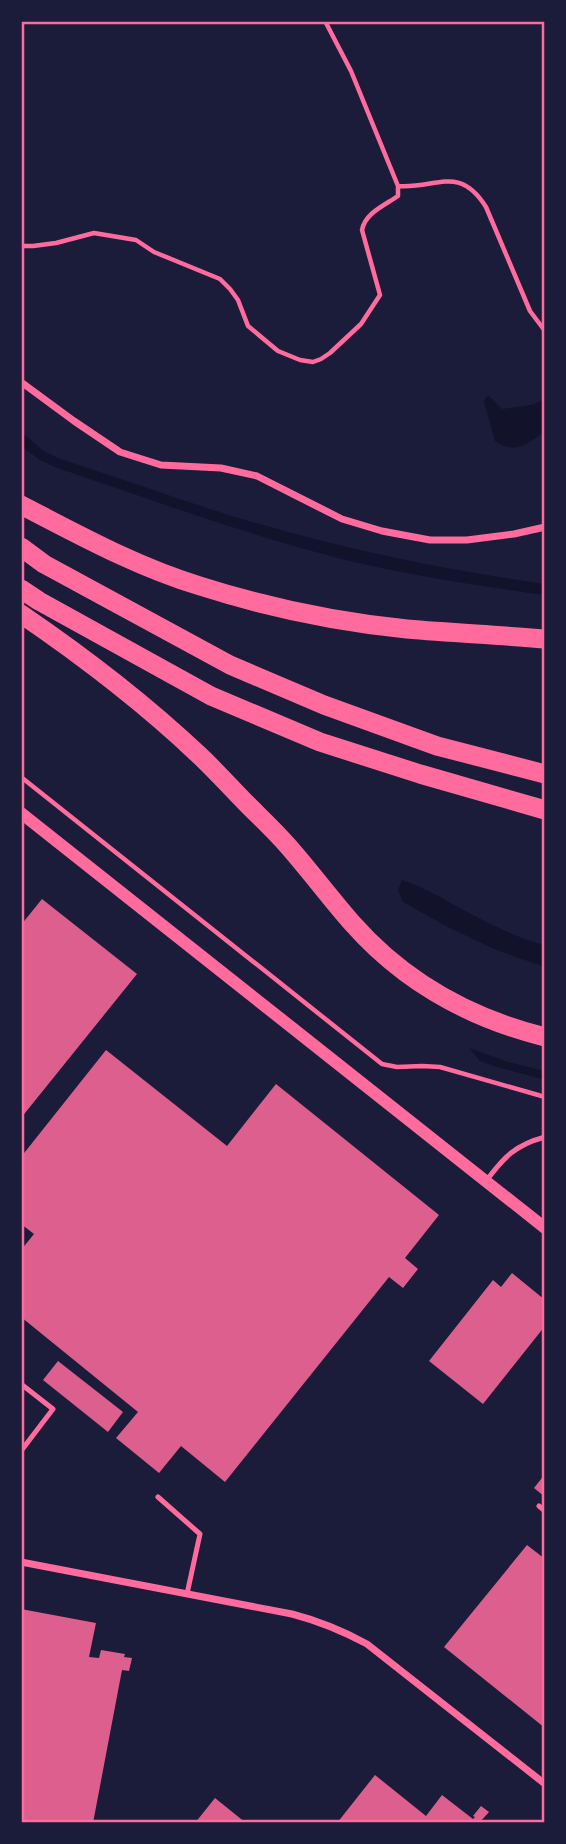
<svg xmlns="http://www.w3.org/2000/svg" width="566" height="1844" font-family="Jost,sans-serif">
  <style>
    .water { fill: #12122b }
    .building { fill: #dd5f8e }
    .lines { fill: none; stroke-linecap: round; stroke-linejoin: round }
    .path { stroke: #ff6b9d; stroke-width: 4.5 }
    .service { stroke: #ff6b9d; stroke-width: 5 }
    .minor { stroke: #ff6b9d; stroke-width: 7 }
    .tertiary { stroke: #ff6b9d; stroke-width: 12 }
    .trunk { stroke: #ff6b9d; stroke-width: 19 }
    .neatline { fill: none; stroke: #ff6b9d; stroke-width: 2.5 }
  </style>
  <rect width="100%" height="100%" fill="#1b1b3a"/>
  <path class="water" d="M489,396l13,13 30,-4 13,-6v32c-17,13 -30,24 -50,10l-11,-39 2,-5z
    M21,432l24,20 13,6c65,21 129,45 194,64 96,28 194,48 293,62v11c-65,-9 -131,-19 -195,-34 -100,-25 -198,-61 -295,-94l-15,-7 -19,-14z
    M402,880c19,6 36,16 54,26 28,15 57,31 89,39v22l-51,-18 -48,-23 -43,-24 -5,-12z
    M469,1048l39,14 37,9v9l-51,-14 -14,-5z"/>
  <path class="building" d="M42,899l95,75 -116,144v-193z
    M106,1050l121,96 49,-62 163,131 -34,43 13,11 -15,19 -14,-11 -164,205 -44,-36 -22,27 -43,-35 22,-26 -117,-95v-67l13,-16 -13,-10v-67z
    M512,1273l33,27v18l-2,2 2,2v4l-62,78 -54,-43 64,-81 8,7z
    M58,1361l65,51 -15,20 -65,-52z
    M545,1474v23l-11,-9z
    M527,1545l18,14v169l-101,-81z
    M21,1609l75,14 -7,34 10,1 2,-8 24,4 -1,3 8,1 -3,13 -7,-1 -29,153h-72z
    M375,1775l51,41 16,-21 31,24 2,-2 -2,-1 8,-10 8,6 -9,10 -1,-1 -2,2h-140z
    M215,1798l31,25h-51z"/>
  <g class="lines">
    <path class="path" d="M325,21l26,50 47,115c39,3 61,-22 88,21l44,104 15,20
      M21,246h12l23,-3 38,-10 42,7 18,12 66,27 10,10 8,11 10,26 30,25 22,9 13,2 8,-3 9,-6 31,-29 19,-29 -18,-65c3,-17 23,-25 36,-34v-10
      M21,777l361,287 15,3 25,-1 18,1 105,30"/>
    <path class="service" d="M486,1181c18,-24 29,-36 59,-44
      M21,1384l32,25 -32,42
      M158,1497l42,37 -13,60
      M539,1506l6,5"/>
    <path class="minor" d="M21,382l53,39 46,31 41,13 60,3 36,8 85,43 40,12 48,9h37l47,-6 31,-7
      M21,1562l271,52c27,7 51,17 75,30l178,140"/>
    <path class="tertiary" d="M21,813l524,415"/>
    <path class="trunk" d="M21,505c58,30 116,62 179,81 66,21 138,36 207,43 46,4 92,6 138,10
      M21,547l23,17 186,101 94,40 113,41 108,28
      M21,589l18,12 172,95 109,46 100,32 125,36
      M21,614c63,43 122,88 178,141 17,16 32,33 48,49 14,14 28,27 41,42 22,25 42,52 64,77 52,59 117,95 193,114"/>
  </g>
  <rect width="566" height="1844" fill="none" stroke="#1b1b3a" stroke-width="46"/>
  <rect x="23" y="23" width="520" height="1798" class="neatline"/>
</svg>
